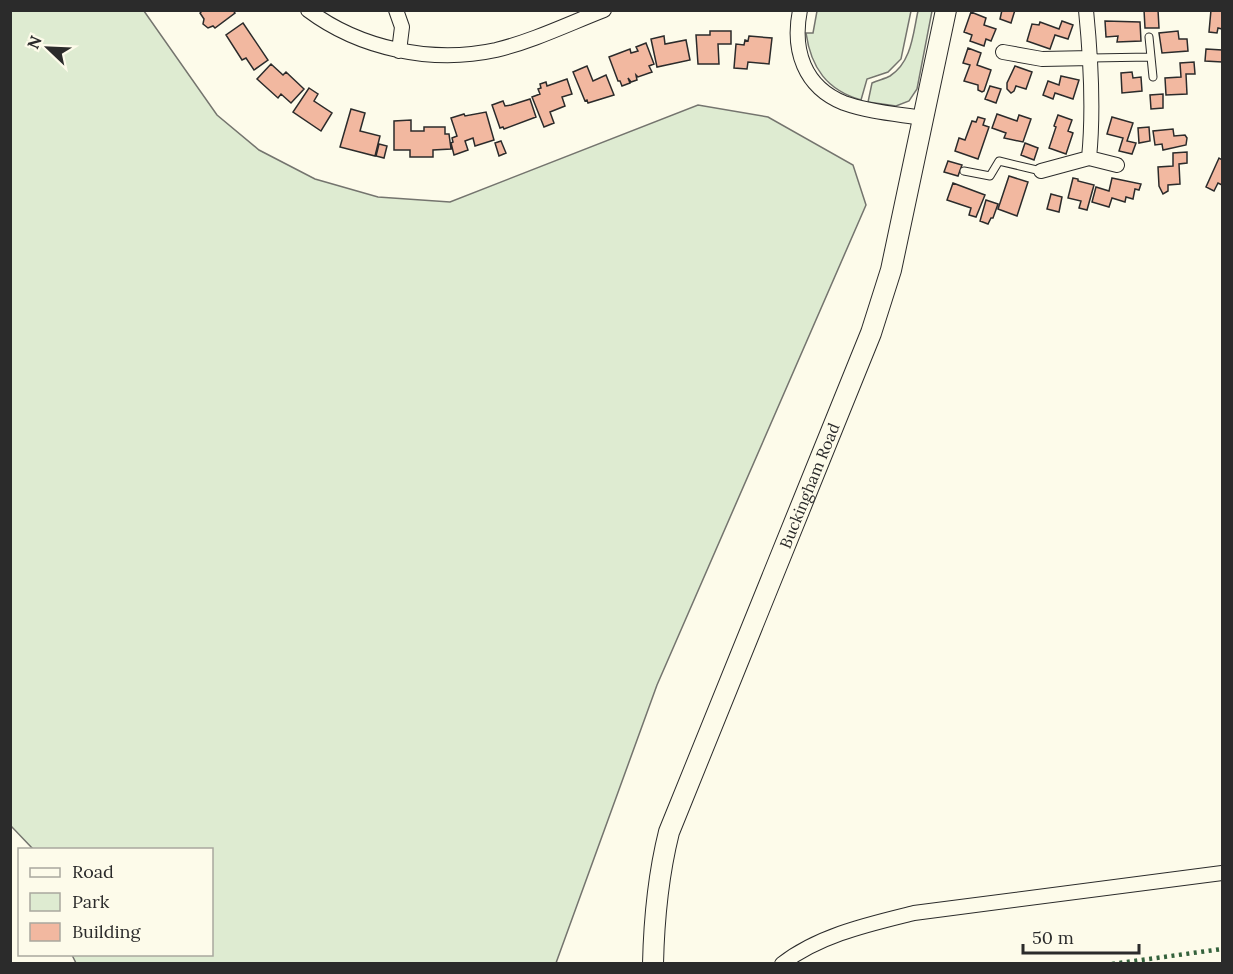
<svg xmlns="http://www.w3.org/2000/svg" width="1233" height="974" font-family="Lora,serif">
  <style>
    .green { fill: #deebd1; stroke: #74746e; stroke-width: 1.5 }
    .building { fill: #f2b8a0; stroke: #2b2b2b; stroke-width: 1.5 }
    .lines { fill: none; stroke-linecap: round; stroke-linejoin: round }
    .service-casing { stroke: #2b2b2b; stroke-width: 9 }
    .minor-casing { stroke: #2b2b2b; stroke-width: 16 }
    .secondary-casing { stroke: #2b2b2b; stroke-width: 22 }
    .service { stroke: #fdfbea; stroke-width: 7 }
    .minor { stroke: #fdfbea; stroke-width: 14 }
    .secondary { stroke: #fdfbea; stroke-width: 20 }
    .hedge { stroke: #34623c; stroke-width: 4.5; stroke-dasharray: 3 4.5; stroke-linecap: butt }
    .labels { text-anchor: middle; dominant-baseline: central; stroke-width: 4.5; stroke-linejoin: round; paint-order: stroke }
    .street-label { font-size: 16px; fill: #2b2b2b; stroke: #fdfbea }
  </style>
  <rect width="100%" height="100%" fill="#fdfbea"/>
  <path class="green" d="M11,10l133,1 73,104 42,35 56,29 63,18 72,5 248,-97 70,12 85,48 13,40 -209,480 -101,278h-480l-4,-8 140,-1v-104l-179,-1 -22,-23z
    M817,11h94l-10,48 -13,13 -21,7 -6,21c-34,-10 -50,-32 -55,-67h7z
    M918,11h14l-15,78 -8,12 -13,5 -28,-4 4,-19c6,-3 13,-4 18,-7 22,-14 23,-43 28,-65z"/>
  <path class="building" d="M203,10h30l2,3 -20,15 -2,-2 -5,2 -5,-4 1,-5 -4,-6z
    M1002,10h13l-4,13 -11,-4z
    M1144,10h14l1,18h-14z
    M1211,10h11v19l-4,-1 -1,5 -8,-1z
    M971,12l15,6 -2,7 12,4 -5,12 -5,-2 -2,7 -14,-5 2,-6 -8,-3z
    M1062,21l11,4 -5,14 -13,-4 -5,14 -23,-8 5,-17 7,1 1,-3 19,7z
    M1105,21l35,1 1,19 -24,1 1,-6 -12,1z
    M243,23l25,37 -14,10 -8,-12 -4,2 -16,-25z
    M710,31h21v13h-13l1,20h-21l-2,-29h14z
    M1178,31l1,8h8l1,12 -26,2 -3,-20z
    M664,36l1,8 21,-4 4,20 -33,7 -6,-28z
    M749,36l23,2 -3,26 -21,-2 -1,7 -13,-1 2,-24 8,1 1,-5 3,1z
    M646,43l8,21 -5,2 3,6 -14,5 -2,-2 1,5 -6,2 -3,-4 2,5 -8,3 -2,-5h-2l-9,-24 21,-8 1,4 7,-2 -2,-4z
    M968,48l13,5 -4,12 14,5 -7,21 -2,1 -4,-2v-5l-14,-4 6,-16 -7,-2z
    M1206,49l16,1v12l-17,-1z
    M1194,62l1,12h-9l1,20 -21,1 -1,-17 16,-1 -1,-14z
    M271,64l12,11 3,-3 18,17 -13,14 -10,-9 -3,4 -21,-19z
    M587,66l6,15 13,-6 8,20 -26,8 -1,-3 -2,1 -12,-29z
    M1015,66l17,6 -6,17 -10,-3 -2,5 -3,2 -4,-4v-6z
    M1132,72l1,6 8,-1 1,14 -20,2 -1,-20z
    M1061,76l18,4 -6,19 -18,-6 -2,6 -10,-4 5,-14 11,4z
    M567,79l5,15 -10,3 3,9 -15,6 4,11 -10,4 -12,-30 8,-3 -2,-5 3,-1 -1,-4 6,-2 1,4z
    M990,86l11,3 -5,14 -11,-4z
    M309,88l9,6 -4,7 18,12 -11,18 -28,-19z
    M1163,94v14l-12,1 -1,-14z
    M530,99l6,18 -32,12 -1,-2 -3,1 -8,-23 11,-4 2,5 6,-1z
    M351,109l14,4 -5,18 20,5 -5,20 -35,-9z
    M486,112l8,28 -19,6 -2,-8 -8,3 3,9 -14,5 -3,-12 2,-1 -1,-4 5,-2 -6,-18 13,-4 1,2z
    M997,114l20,7 2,-6 12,4 -8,23 -19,-4 2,-5 -14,-5z
    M1058,115l14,5 -4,11 5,2 -7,21 -17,-6 7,-21 -2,-1z
    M978,117l7,2 -2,6 6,2 -11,32 -23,-8 4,-13 6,2 7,-19 4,1z
    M1112,117l21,6 -6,18 9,2 -4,11 -13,-3 4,-13 -16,-4z
    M411,120v11h13v-4h21v7h4l2,15 -18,1v7h-23v-7h-16v-29z
    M1149,127l1,14 -11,2 -1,-15z
    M1173,129l1,7 11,-1 2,3 -1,7 -23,5 -1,-6 -7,1 -2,-14z
    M501,141l5,12 -7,3 -4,-13z
    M1025,143l13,5 -4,12 -13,-5z
    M379,144l8,2 -3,12 -8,-2z
    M1187,152v11l-8,1 1,20 -12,1v6l-5,3 -4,-8 -1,-19 15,-1v-13z
    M1219,158l3,2v25l-4,-2 -4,8 -8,-4z
    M948,161l14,4 -4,11 -14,-4z
    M1009,176l19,6 -11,34 -19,-7z
    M1073,178l5,1v2l16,4 -7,25 -8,-2 2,-7 -13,-3z
    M1112,178l29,6 -2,6 -4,-1 -2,10 -7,-2 -1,5 -13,-4 -3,9 -17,-5 4,-15 13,4z
    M953,183l32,12 -9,22 -7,-2 2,-7 -24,-8z
    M1051,194l11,3 -3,15 -12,-3z
    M986,200l12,4 -5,14h-2l-3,6 -8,-3z"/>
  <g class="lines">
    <g class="service-casing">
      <path id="service" d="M1149,37l4,40
        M1091,58l60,-1
        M964,171l26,5 9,-15 42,10"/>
    </g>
    <g class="minor-casing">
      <path id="minor" d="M308,10c52,39 124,54 188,40 37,-9 72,-26 108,-40
        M396,10l6,17 -3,24
        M800,10c-8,40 4,77 44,93 25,9 53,11 78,15
        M1086,10c5,50 8,99 3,148
        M1003,52l39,7 49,-1
        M1041,171l48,-13 28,7
        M782,964c37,-29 88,-40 132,-51l308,-40"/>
    </g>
    <g class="secondary-casing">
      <g id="secondary">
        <path id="s1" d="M653,964c1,-45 5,-88 16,-132l202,-499 20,-63 55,-260"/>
      </g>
    </g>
    <use href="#service" class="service"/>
    <use href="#minor" class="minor"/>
    <use href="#secondary" class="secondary"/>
    <path class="hedge" d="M1112,964l110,-15"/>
  </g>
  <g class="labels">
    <g class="street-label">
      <text stroke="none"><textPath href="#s1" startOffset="507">Buckingham Road</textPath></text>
    </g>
  </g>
  <rect width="1233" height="974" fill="none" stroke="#2b2b2b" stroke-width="24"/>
  <rect x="18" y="848" width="195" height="108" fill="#fdfbea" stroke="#a9a89e" stroke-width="1.5"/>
  <rect x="30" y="868" width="30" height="9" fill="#fdfbea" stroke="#a9a89e" stroke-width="1.5"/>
  <text x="72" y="878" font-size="18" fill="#2b2b2b">Road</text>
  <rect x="30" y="893" width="30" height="18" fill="#deebd1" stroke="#a9a89e" stroke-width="1.5"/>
  <text x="72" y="908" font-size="18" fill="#2b2b2b">Park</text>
  <rect x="30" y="923" width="30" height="18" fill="#f2b8a0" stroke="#a9a89e" stroke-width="1.5"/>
  <text x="72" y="938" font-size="18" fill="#2b2b2b">Building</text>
  <g transform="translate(48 48) rotate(293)" stroke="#fdfbea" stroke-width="4.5" paint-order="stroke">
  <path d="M0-4.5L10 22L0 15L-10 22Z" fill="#2b2b2b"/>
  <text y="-9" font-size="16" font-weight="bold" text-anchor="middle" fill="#2b2b2b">N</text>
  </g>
  <path d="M1023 944v9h116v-9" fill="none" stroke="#2b2b2b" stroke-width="3"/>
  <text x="1032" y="944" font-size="18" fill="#2b2b2b" stroke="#fdfbea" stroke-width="4.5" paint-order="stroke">50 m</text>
</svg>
